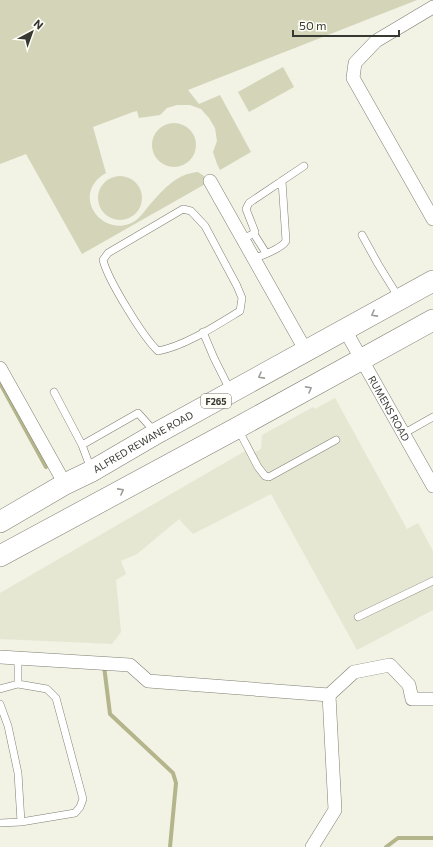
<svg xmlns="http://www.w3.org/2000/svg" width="433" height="847" font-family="Commissioner,sans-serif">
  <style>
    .built { fill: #e6e7d2 }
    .green { fill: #d4d4b9 }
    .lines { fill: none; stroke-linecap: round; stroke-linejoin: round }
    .stream { stroke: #b5b58c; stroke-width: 4 }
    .service-casing { stroke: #7f7f73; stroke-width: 8 }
    .minor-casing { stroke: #7f7f73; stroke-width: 14 }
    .primary-casing { stroke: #7f7f73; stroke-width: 22 }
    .service { stroke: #fff; stroke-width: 7 }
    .minor { stroke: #fff; stroke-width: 13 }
    .primary { stroke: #fff; stroke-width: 21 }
    .oneway { stroke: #9c9c99 }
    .labels { text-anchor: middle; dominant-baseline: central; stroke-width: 3.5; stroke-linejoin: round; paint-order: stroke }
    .shield { fill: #fffff7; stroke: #74746e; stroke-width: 1 }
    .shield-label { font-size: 9px; font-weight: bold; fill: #383833 }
    .street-label { font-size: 10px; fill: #383833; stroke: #fffff7 }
  </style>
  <rect width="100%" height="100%" fill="#f2f2e5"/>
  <path class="built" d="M335,398l72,131 11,-6 15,28v59l-76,40 -86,-156 -78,40 -14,-15 -42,35 -16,7 5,13 -10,6 5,52 -9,12 -112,-5v-46l247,-143 3,5 11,-6 1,-14 51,-28 2,2z"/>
  <path class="green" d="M0,0h417l-229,90 11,14 21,-9 31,57 -31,18 -3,-6 -4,-12 4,-11 -2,-13 -6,-10 -8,-9 -11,-4h-13l-10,3 -7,7 -21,3 -2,-7 -4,1 -40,15 13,46c-35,20 -7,62 23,51 8,-3 13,-9 18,-16 15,-17 28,-34 51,-36l6,4 3,7 -125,71 -56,-100 -26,10z
    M283,67l11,20 -45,25 -11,-20z
    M152 145a22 22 0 1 1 44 0a22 22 0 1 1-44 0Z
    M98 198a22 22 0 1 1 44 0a22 22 0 1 1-44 0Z"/>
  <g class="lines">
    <path class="stream" d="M0,383l46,84
      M104,666l6,48 63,59 3,10 -6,64
      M386,847l12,-9h35"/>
    <g class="service-casing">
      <path id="service" d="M183,209l8,2 14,15 32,60 5,12 -2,13c-23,14 -55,35 -82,40 -15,-14 -50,-71 -55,-91l5,-7z
        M254,234l12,19
        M362,235l16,29 21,34
        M243,238l8,-3 4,-3 -9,-23 3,-6 55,-37
        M254,258c8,-2 28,-10 32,-17l-4,-60
        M203,332l11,26 16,32
        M54,392l28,53 9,24
        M238,429l20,38 7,9 4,1 67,-37
        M403,434l30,-17
        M82,445l56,-32 17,19
        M358,617l75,-36
        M18,658v26l29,5 9,9 27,101 -3,8 -5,6 -54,9
        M0,689l18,-5
        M0,704l8,22 10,47 3,49 -21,1"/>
    </g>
    <g class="minor-casing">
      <g id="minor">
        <path d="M433,7l-57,34 -21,22 -2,15 80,141"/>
        <path d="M210,181l96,170"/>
        <path id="s1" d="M345,330l88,156"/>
        <path d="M0,368l65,116"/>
        <path d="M0,657l130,8 18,16 181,14 25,-23 36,-7 19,20 3,14h21"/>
        <path d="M312,847l23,-37 -6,-115"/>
      </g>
    </g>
    <g class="primary-casing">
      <g id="primary">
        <path id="s2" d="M0,522l65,-38 27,-13 65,-38 276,-152"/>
        <path d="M0,556l237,-128 196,-108"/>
      </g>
    </g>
    <use href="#service" class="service"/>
    <use href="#minor" class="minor"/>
    <use href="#primary" class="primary"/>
  </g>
  <defs><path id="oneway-chevron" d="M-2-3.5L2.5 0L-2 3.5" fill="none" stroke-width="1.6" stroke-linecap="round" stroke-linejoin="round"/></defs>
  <g class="oneway">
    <use href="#oneway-chevron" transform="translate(374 314) rotate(151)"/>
    <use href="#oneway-chevron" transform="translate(261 376) rotate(151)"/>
    <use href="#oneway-chevron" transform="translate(309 389) rotate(-29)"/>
    <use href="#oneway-chevron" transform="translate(121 491) rotate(-28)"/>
  </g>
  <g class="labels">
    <rect class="shield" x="201" y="394" width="30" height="14" rx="3"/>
    <g class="shield-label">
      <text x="216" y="401">F265</text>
    </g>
    <g class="street-label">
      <text stroke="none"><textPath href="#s1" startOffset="90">RUMENS ROAD</textPath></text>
      <text stroke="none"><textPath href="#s2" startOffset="164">ALFRED REWANE ROAD</textPath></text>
    </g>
  </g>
  <g transform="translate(32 32) rotate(41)" stroke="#fffff7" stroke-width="3" paint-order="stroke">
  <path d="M0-3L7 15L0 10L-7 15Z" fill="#383833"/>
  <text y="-6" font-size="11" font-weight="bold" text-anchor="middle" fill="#383833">N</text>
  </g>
  <path d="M293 30v6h106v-6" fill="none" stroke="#383833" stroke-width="2"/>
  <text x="299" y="30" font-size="12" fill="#383833" stroke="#fffff7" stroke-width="3" paint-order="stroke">50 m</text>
</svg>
